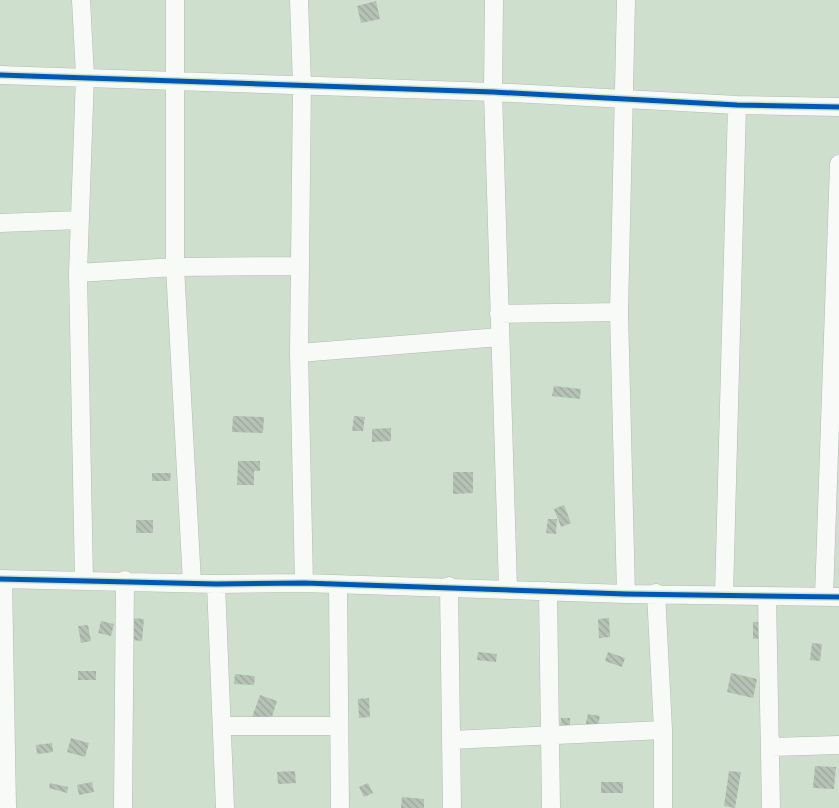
<svg xmlns="http://www.w3.org/2000/svg" width="839" height="808" font-family="Ubuntu,sans-serif">
  <style>
    .building { fill: url(#building-back-hatch) }
    .lines { fill: none; stroke-linecap: round; stroke-linejoin: round }
    .minor-casing { stroke: #b1bcb0; stroke-width: 19 }
    .minor { stroke: #f8faf8; stroke-width: 18 }
    .cycleway-casing { stroke: #c9e6c7; stroke-width: 8 }
    .cycleway { stroke: #0057b8; stroke-width: 5 }
  </style>
  <defs>
    <pattern id="building-back-hatch" width="6" height="6" patternUnits="userSpaceOnUse" patternTransform="scale(1.25)"><rect width="6" height="6" fill="#b5c2b5"/><path d="M-1 5l2 2M0 0l6 6M5-1l2 2" fill="none" stroke="#9aa69a"/></pattern>
  </defs>
  <rect width="100%" height="100%" fill="#cfdfce"/>
  <path class="building" d="M376,1l4,18 -19,4 -4,-17z
    M554,386l27,3 -1,10 -28,-3z
    M233,416l31,1 -1,16 -31,-1z
    M354,416l11,1 -2,14h-11z
    M391,428v13l-19,1v-13z
    M238,461h22v10h-6v14h-17z
    M453,472h20v21l-20,1z
    M152,473h19l-1,8h-18z
    M564,505l7,18 -10,4 -7,-18z
    M548,519h9l-1,15 -10,-1z
    M136,520h17v13h-17z
    M132,618l12,1 -2,22 -11,-1z
    M609,618l1,19 -11,1 -1,-19z
    M101,621l13,3 -3,12 -13,-3z
    M753,622h9l1,16 -10,1z
    M88,625l3,16 -10,2 -3,-17z
    M812,643l10,1 -2,17 -10,-1z
    M478,652l19,2 -1,8 -19,-2z
    M608,652l17,6 -3,9 -17,-6z
    M78,671h18v9h-18z
    M731,673l26,6 -4,19 -26,-6z
    M235,674l20,2 -1,9 -20,-1z
    M260,695l17,6 -8,25 -18,-6z
    M369,698l1,19 -11,1 -1,-19z
    M588,714l12,2 -4,18 -12,-3z
    M561,718h9v14h-10z
    M71,738l18,5 -4,14 -18,-5z
    M52,743l1,9 -16,2 -1,-9z
    M815,766l21,1 -2,22 -21,-1z
    M295,771l1,12 -18,1 -1,-12z
    M729,771l12,1 -6,36 -11,-2z
    M92,782l2,10 -15,3 -2,-10z
    M601,782h22v11h-22z
    M50,783l18,4 -1,6 -18,-5z
    M368,783l5,10 -9,4 -5,-10z
    M402,797l22,2v9h-23z"/>
  <g class="lines">
    <g class="minor-casing">
      <path id="minor" d="M81,0l4,76 -7,197 6,306
        M175,0v267l17,316
        M299,0l3,85 -3,268 5,230
        M494,0l-1,92 15,496
        M0,75l493,17 244,13 102,2
        M0,223l79,-3
        M78,273l97,-6 124,-1
        M499,314l120,-2
        M299,353l201,-16
        M0,579l216,5 88,-1 322,11 213,3
        M3,579l4,229
        M216,584l9,224
        M338,585l2,223
        M449,586l3,222
        M548,591l3,217
        M656,593l7,137v78
        M626,594l-7,-282 7,-312
        M724,595l13,-490
        M767,596l4,212
        M824,597l15,-433
        M223,726h116
        M451,740l212,-10
        M771,747l68,-2
        M123,808l2,-228"/>
    </g>
    <use href="#minor" class="minor"/>
    <g class="cycleway-casing">
      <path id="cycleway" d="M0,75l493,17 244,13 102,2
        M0,579l216,5 88,-1 322,11 213,3"/>
    </g>
    <use href="#cycleway" class="cycleway"/>
  </g>
</svg>
